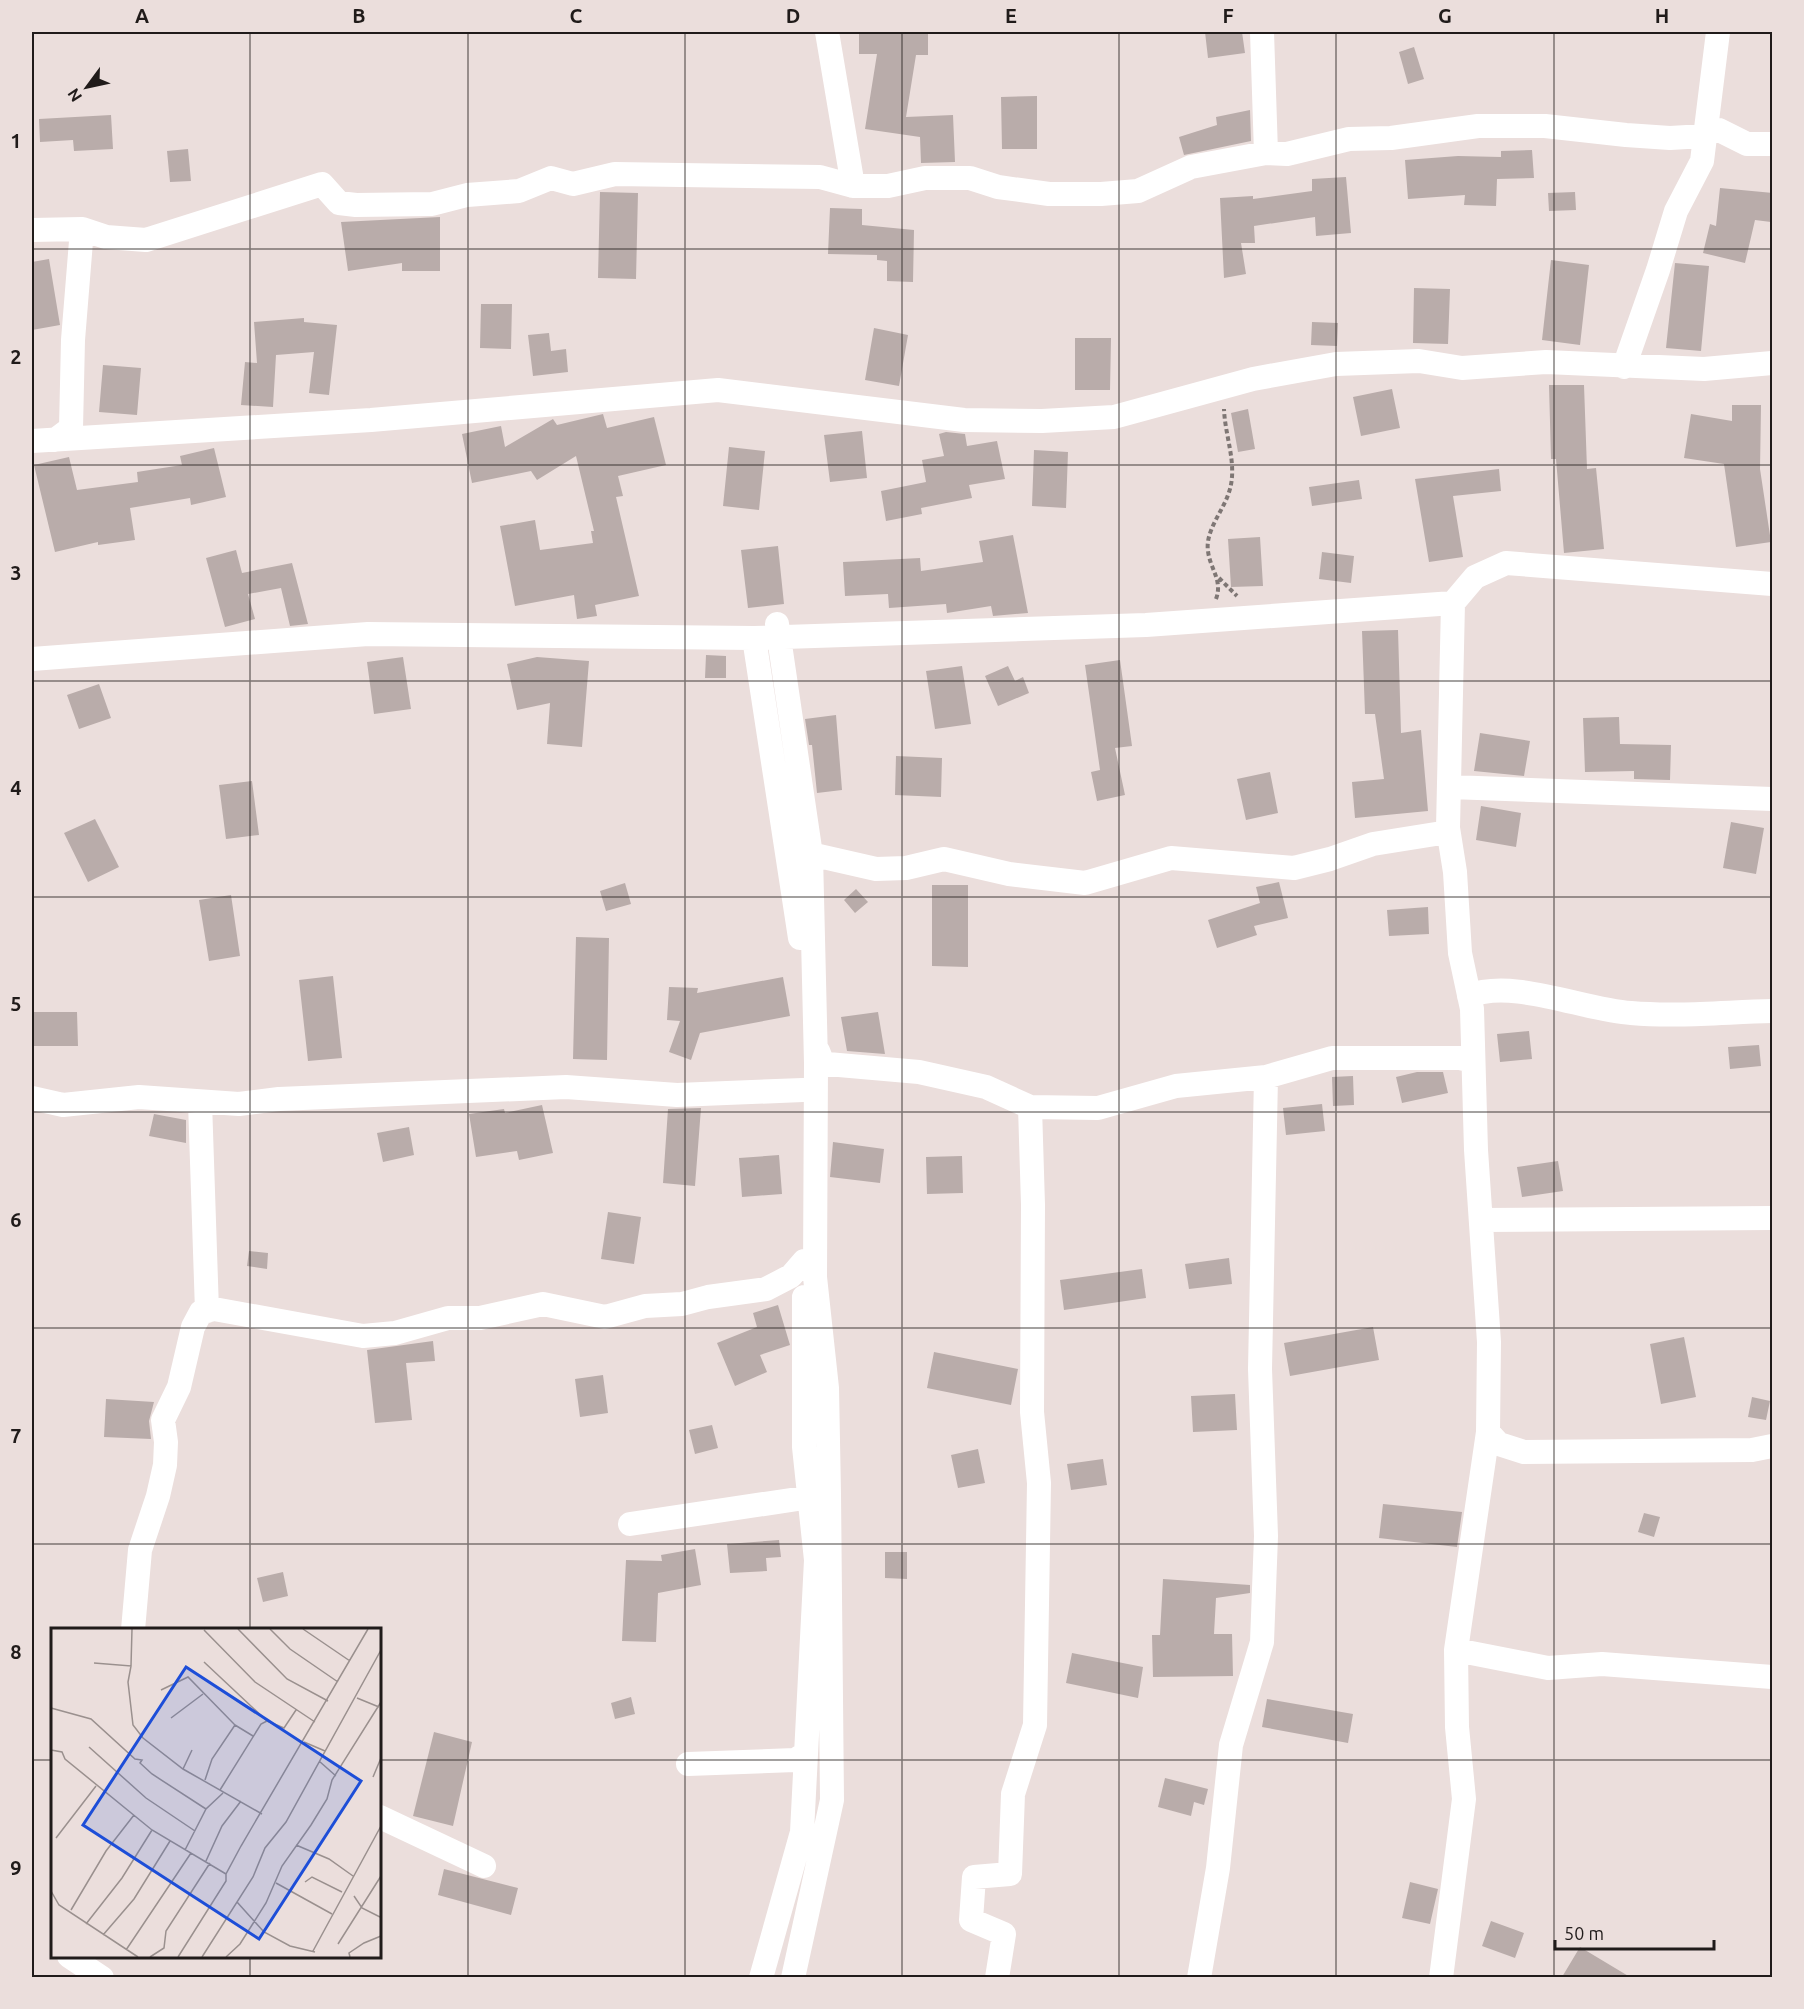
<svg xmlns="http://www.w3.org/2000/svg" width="1804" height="2009" font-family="Ubuntu,sans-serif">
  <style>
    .building { fill: #b9acaa }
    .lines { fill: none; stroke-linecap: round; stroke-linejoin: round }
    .path { stroke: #7e7674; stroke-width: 4; stroke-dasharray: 4.5 3; stroke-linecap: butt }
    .street { stroke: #fff; stroke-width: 24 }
    .grid { fill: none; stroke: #201b1a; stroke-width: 1.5; stroke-opacity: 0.55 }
    .inset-road { fill: none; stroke: #9a908e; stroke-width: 1.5 }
    .view { fill: #1d4ed8; fill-opacity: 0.15; stroke: #1d4ed8; stroke-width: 3 }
    .inset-edge { fill: none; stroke: #201b1a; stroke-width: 3 }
    .neatline { fill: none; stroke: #201b1a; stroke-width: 2 }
    .grid-label { font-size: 20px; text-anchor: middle; font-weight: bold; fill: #201b1a }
  </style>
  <rect width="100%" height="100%" fill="#ebdedc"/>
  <path class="building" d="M859,32h69v23h-12l-10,62 47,-2 2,47 -34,1 -1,-26 -55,-8 12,-75h-18z
    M1205,32h37l3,21 -37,5z
    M1414,47l10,32 -16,5 -9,-32z
    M1037,96v53h-35l-1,-52z
    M1250,110l1,31 -67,14 -5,-18 38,-12 -1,-8z
    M111,115l2,34 -39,2 -1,-11 -33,2 -1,-23z
    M188,149l3,32 -21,1 -3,-31z
    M1532,150l2,28 -37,1 -1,27 -32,-1 1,-10 -57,4 -3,-39 53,-4 43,1v-6z
    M1346,177l5,56 -35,3 -1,-19 -61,9 1,17h-14l5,31 -22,4 -4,-80 33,-2v3l59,-8v-12z
    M1720,188l53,5 -2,29 -16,-2 -10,43 -42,-10 7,-29 6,2z
    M600,192l38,1 -2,86 -38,-1z
    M1575,192l1,18 -27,1 -1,-18z
    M830,208l32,1v16l52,5 -1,52 -26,-1v-20l-10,-1v-5l-49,-1z
    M440,217v54h-38v-8l-54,8 -7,-49z
    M49,259l11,66 -28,5v-68z
    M1551,260l38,5 -9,80 -38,-5z
    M1675,263l34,3 -8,85 -35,-3z
    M1414,288l36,1 -2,55 -35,-1z
    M481,304h31l-1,45 -31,-1z
    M304,318v4l33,3 -8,70 -20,-2 5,-41 -38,3 -3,52 -32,-2 4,-43 12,1 -3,-41z
    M1312,322l26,1 -1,23 -26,-1z
    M874,328l34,7 -9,51 -34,-6z
    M549,333l2,18 15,-2 2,23 -35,4 -5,-41z
    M1075,338h36l-1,52h-35z
    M103,365l38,3 -4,47 -38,-3z
    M1549,385h35l3,84 9,-1 8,81 -40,4 -8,-94h-5z
    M1392,389l8,39 -39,8 -8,-39z
    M1732,405h29l-1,64 11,73 -35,5 -12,-83 -40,-6 7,-44 41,7z
    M1248,409l7,40 -17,3 -7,-39z
    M603,414l4,14 47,-11 12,48 -48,11 5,20 -7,1 23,99 -44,9 2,11 -20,3 -3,-24 -59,11 -15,-80 35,-6 5,30 53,-7 -2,-12h3l-18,-75 -39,24 -6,-9 -59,12 -10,-49 39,-8 4,21 48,-28 4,6z
    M862,431l5,47 -37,4 -6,-47z
    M946,432l19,2 2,12 30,-5 8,38 -36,6 3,13 -51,10 1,6 -36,7 -5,-30 45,-9 -4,-22 22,-4 -5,-22z
    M729,447l36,4 -6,59 -36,-4z
    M214,448l12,49 -35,8 -1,-7 -60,10 5,32 -37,5v-3l-43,10 -21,-87 35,-8 8,33 61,-8 -1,-10 45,-7 -2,-9z
    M1034,450l34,2 -2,56 -34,-2z
    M1499,469l2,22 -48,5 10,61 -34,5 -14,-83z
    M1359,480l3,19 -50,7 -3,-19z
    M1013,535l15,78 -35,3 -2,-10 -44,7 -1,-9 -57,4 -1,-14 -43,2 -2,-34 77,-4 1,13 62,-9 -4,-21z
    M1260,537l3,49 -32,1 -3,-48z
    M778,546l6,58 -36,4 -7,-58z
    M236,550l6,23 50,-10 16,61 -18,2 -9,-38 -33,6 7,25 -30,8 -19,-69z
    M1322,552l32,4 -3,27 -32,-4z
    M1398,630l3,103 20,-3 7,81 -73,7 -3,-36 32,-3 -9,-65h-10l-3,-83z
    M706,655l20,1v22h-21z
    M403,657l8,52 -37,5 -7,-52z
    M537,657l52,4 -7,86 -35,-3 3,-41 -33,7 -10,-46z
    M1120,660l12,86 -17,2 10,47 -28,6 -6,-29 9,-2 -15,-105z
    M962,666l9,58 -36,5 -9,-58z
    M1008,666l7,15 8,-4 6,16 -31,13 -13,-30z
    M99,684l12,34 -32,11 -12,-34z
    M836,715l6,75 -25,3 -5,-48h-3l-4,-26z
    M1619,717l1,27 51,1 -1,35 -36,-1v-8l-49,1 -2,-54z
    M1480,733l50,8 -6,35 -50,-5z
    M896,756l46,2 -1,39 -46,-2z
    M1270,772l8,41 -32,7 -9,-41z
    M252,781l7,54 -33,4 -7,-54z
    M1481,806l40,7 -5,34 -40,-7z
    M95,819l24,48 -31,15 -24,-49z
    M1731,822l33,6 -8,46 -33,-6z
    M1279,882l9,36 -34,8 3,9 -40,13 -9,-28 52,-17 -4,-16z
    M625,883l6,21 -25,7 -6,-20z
    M932,885h36v82l-36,-1z
    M856,889l12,13 -13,11 -11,-13z
    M231,895l9,61 -31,5 -10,-61z
    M1428,907l1,27 -40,2 -2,-26z
    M576,937l33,1 -2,122 -34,-1z
    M333,976l9,82 -34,3 -9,-81z
    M783,977l7,39 -90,17 -9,27 -22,-8 11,-31 -13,-1 2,-33 29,1 -1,5z
    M32,1012h45l1,34h-46z
    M878,1012l7,42 -38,-3 -6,-34z
    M1529,1031l3,28 -32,3 -3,-28z
    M1759,1045l2,21 -31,3 -2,-22z
    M1417,1072h26l5,21 -46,10 -6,-26z
    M1353,1076l1,29 -21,1 -1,-29z
    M1322,1104l3,27 -39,4 -3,-27z
    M542,1105l11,48 -34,7 -2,-9 -41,6 -7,-43 35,-5 1,4z
    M701,1108l-6,78 -32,-3 5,-74z
    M154,1114l32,6v23l-37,-7z
    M409,1127l5,28 -31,7 -6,-29z
    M833,1142l51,7 -4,34 -50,-6z
    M779,1155l3,39 -40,3 -3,-39z
    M962,1156l1,37 -36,1 -1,-37z
    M1558,1161l5,30 -41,6 -5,-30z
    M608,1212l33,5 -7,47 -33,-5z
    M249,1251l19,2 -1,16 -20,-3z
    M1229,1258l3,26 -43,5 -4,-25z
    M1142,1269l4,29 -82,12 -4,-30z
    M778,1305l12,40 -30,10 7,17 -32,14 -18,-43 40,-16 -4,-14z
    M1373,1327l6,33 -89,16 -6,-33z
    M1684,1337l12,60 -35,7 -11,-60z
    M433,1341l2,20 -29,2 6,57 -37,3 -8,-73z
    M934,1352l84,17 -7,36 -84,-17z
    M603,1375l5,38 -28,4 -5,-38z
    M1235,1394l2,36 -44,2 -2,-36z
    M1752,1397l18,4 -4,19 -18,-3z
    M106,1399l48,3 -5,19 2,18 -47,-2z
    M712,1425l6,23 -23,6 -6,-24z
    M978,1449l7,34 -27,5 -7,-33z
    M1103,1459l4,26 -36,5 -4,-26z
    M1383,1504l79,8 -5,35 -78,-9z
    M1644,1513l16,4 -6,20 -16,-5z
    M779,1540l2,17 -15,1 1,13 -37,2 -3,-29z
    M695,1549l6,36 -43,8 -2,49 -34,-1 4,-81 36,1 -1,-6z
    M885,1552h22v27l-22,-1z
    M283,1572l5,24 -25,6 -6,-24z
    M1163,1579l87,6v8l-34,5 -2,36h18l1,42 -80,1 -1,-42h8z
    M1072,1653l71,14 -5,31 -72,-15z
    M631,1697l4,17 -20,5 -4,-16z
    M1267,1699l86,15 -5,29 -86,-16z
    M434,1732l38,10 -19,84 -40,-10z
    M1165,1778l43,11 -4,16 -10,-3 -3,14 -33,-9z
    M444,1869l74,19 -7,27 -73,-20z
    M1410,1882l28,7 -8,35 -28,-6z
    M1491,1921l33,12 -9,25 -33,-12z
    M1580,1947l50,30h-68z"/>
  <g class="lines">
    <path class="path" d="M1219,578l18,18
      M1216,599c7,-19 -6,-30 -8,-48 -3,-19 14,-39 20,-56 11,-28 -3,-57 -4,-86"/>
    <path class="street" d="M827,32l26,154
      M1262,32l4,121
      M32,230l50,-1 24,8 40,3 176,-56 17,19 17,2 76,-1 35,-9 52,-4 32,-13 22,6 42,-10 205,3 33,9h35l37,-8h45l28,9 51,7h52l37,-3 53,-24 75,-14 21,1 62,-15 42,-1 87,-12h67l81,9 44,3 34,-2 5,-6h10l28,14h25
      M1624,367l34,-97 18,-59 26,-50 16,-129
      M55,440l16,-12 2,-88 9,-111
      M32,441l339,-21 347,-30 246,30 78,1 72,-4 139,-38 83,-15 83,-3 43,7 84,-6 158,7 68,-6
      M777,624l34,231 5,208 -1,214 12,111 2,106 3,306 -39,178
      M754,638l46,300
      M32,659l336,-25 386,4 392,-13 307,-22 22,-26 31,-14 266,21
      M1450,787l322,12
      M797,860l22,-4 57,13 30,-1 38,-9 65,15 76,9 86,-25 123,10 36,-9 43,-15 75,-12
      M1469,996c43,-18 115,14 162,17 46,4 95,-1 141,-2
      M818,1051l4,10 -6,2 103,9 67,15 44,20 68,1 78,-22 90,-9 66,-19h128l13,3
      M32,1098l31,7 76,-8 100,7 40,-5 287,-12 111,8 126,-5
      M200,1102l7,209
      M1481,1220l291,-2
      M1488,1432l11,12 25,8 228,-2 20,-4
      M630,1524l194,-29
      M133,1630l7,-80 18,-54 7,-31 1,-23 -3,-22 16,-33 14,-60 8,-15 13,-3 149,27 32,-3 53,-15h32l63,-14 62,13 40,-11 37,-2 26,-7 58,-8 25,-13 13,-15
      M1456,1650l92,18 54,-4 170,13
      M688,1764l107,-4 11,-7
      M380,1817l104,49
      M69,1956l33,22
      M761,1978l41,-146 14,-272 -12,-113v-150
      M997,1978l7,-44 -33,-14 3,-43 36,-3 3,-80 22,-69 4,-242 -7,-71 1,-207 -3,-98
      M1199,1978l19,-110 13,-123 31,-103 4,-106 -6,-167 6,-292
      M1441,1978l23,-179 -7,-72 -1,-77 32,-218 1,-90 -13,-192 -4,-141 -12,-56 -5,-81 -7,-44 5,-225"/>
  </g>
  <path class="grid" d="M250,32v1598M468,32v1946M685,32v1946M902,32v1946M1119,32v1946M1336,32v1946M1554,32v1946M32,249h1740M32,465h1740M32,681h1740M32,897h1740M32,1112h1740M32,1328h1740M32,1544h1740M32,1760h20M380,1760h1392M250,1956v22"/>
  <g transform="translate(51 1628)">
    <rect width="330" height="330" fill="#ebdedc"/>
    <path class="inset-road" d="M187,1l49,50 41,22M219,1l20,20 48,33M252,1l47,32M153,2l51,52 60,40M153,34l63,59 17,7 12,-18M43,35l37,3 1,-37M80,38l-3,16 5,43 10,13 40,31 79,45M110,62l27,-13 47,48 -23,34 -7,21M306,70l22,9M0,80l40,11 44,40 7,1 -2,3 12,11 54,35M120,90l32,-24M184,97l18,11M253,114l21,9M38,119l57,51 49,33M0,122l11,2 3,7 87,71 74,44M268,133l17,15M132,141l9,-19M322,149l8,-19M169,162l41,-66 6,-3M5,210l40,-52M245,217l33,14 24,17M134,222l21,-41 17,-16M155,233l16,-35 19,-25M254,254l7,-5 30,15M225,255l56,31M0,263l8,14 79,52M303,268l8,12 18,9M186,274l27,30 26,14 25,6M20,282l35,-59 28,-36M35,296l36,-46 30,-48M52,307l31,-36 36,-58M287,316l43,-68M75,322l65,-97M262,323l68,-125M99,329l14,-9 2,-17 44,-68M127,329l48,-76v-7l15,-28 127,-217M151,329l51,-80 12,-29 21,-26 95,-172M175,329l14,-13 26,-41 16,-37 29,-41 16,-26 5,-19 49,-78M299,329l-1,-4 15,-10 17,-7"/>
    <path class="view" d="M135,39l175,114 -102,158 -176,-114z"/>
    <rect width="330" height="330" class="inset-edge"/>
  </g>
  <rect width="1804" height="2009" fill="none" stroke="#ebdedc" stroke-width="66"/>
  <g transform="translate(87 87) rotate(237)" stroke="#ebdedc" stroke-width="4.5" paint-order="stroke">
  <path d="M0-4.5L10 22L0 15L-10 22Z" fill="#201b1a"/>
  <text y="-9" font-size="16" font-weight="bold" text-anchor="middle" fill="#201b1a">N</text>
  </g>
  <path d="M1555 1940v9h159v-9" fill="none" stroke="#201b1a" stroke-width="3"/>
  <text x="1564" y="1940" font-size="18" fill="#201b1a" stroke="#ebdedc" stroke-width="4.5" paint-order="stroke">50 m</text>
  <rect x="33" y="33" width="1738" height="1943" class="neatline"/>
  <g class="grid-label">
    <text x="142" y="23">A</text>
    <text x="359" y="23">B</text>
    <text x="576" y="23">C</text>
    <text x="793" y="23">D</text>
    <text x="1011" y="23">E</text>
    <text x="1228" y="23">F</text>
    <text x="1445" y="23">G</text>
    <text x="1662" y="23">H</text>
    <text x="16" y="148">1</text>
    <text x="16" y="364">2</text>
    <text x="16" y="580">3</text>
    <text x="16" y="795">4</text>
    <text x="16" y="1011">5</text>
    <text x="16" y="1227">6</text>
    <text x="16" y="1443">7</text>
    <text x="16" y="1659">8</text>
    <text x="16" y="1875">9</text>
  </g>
</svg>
